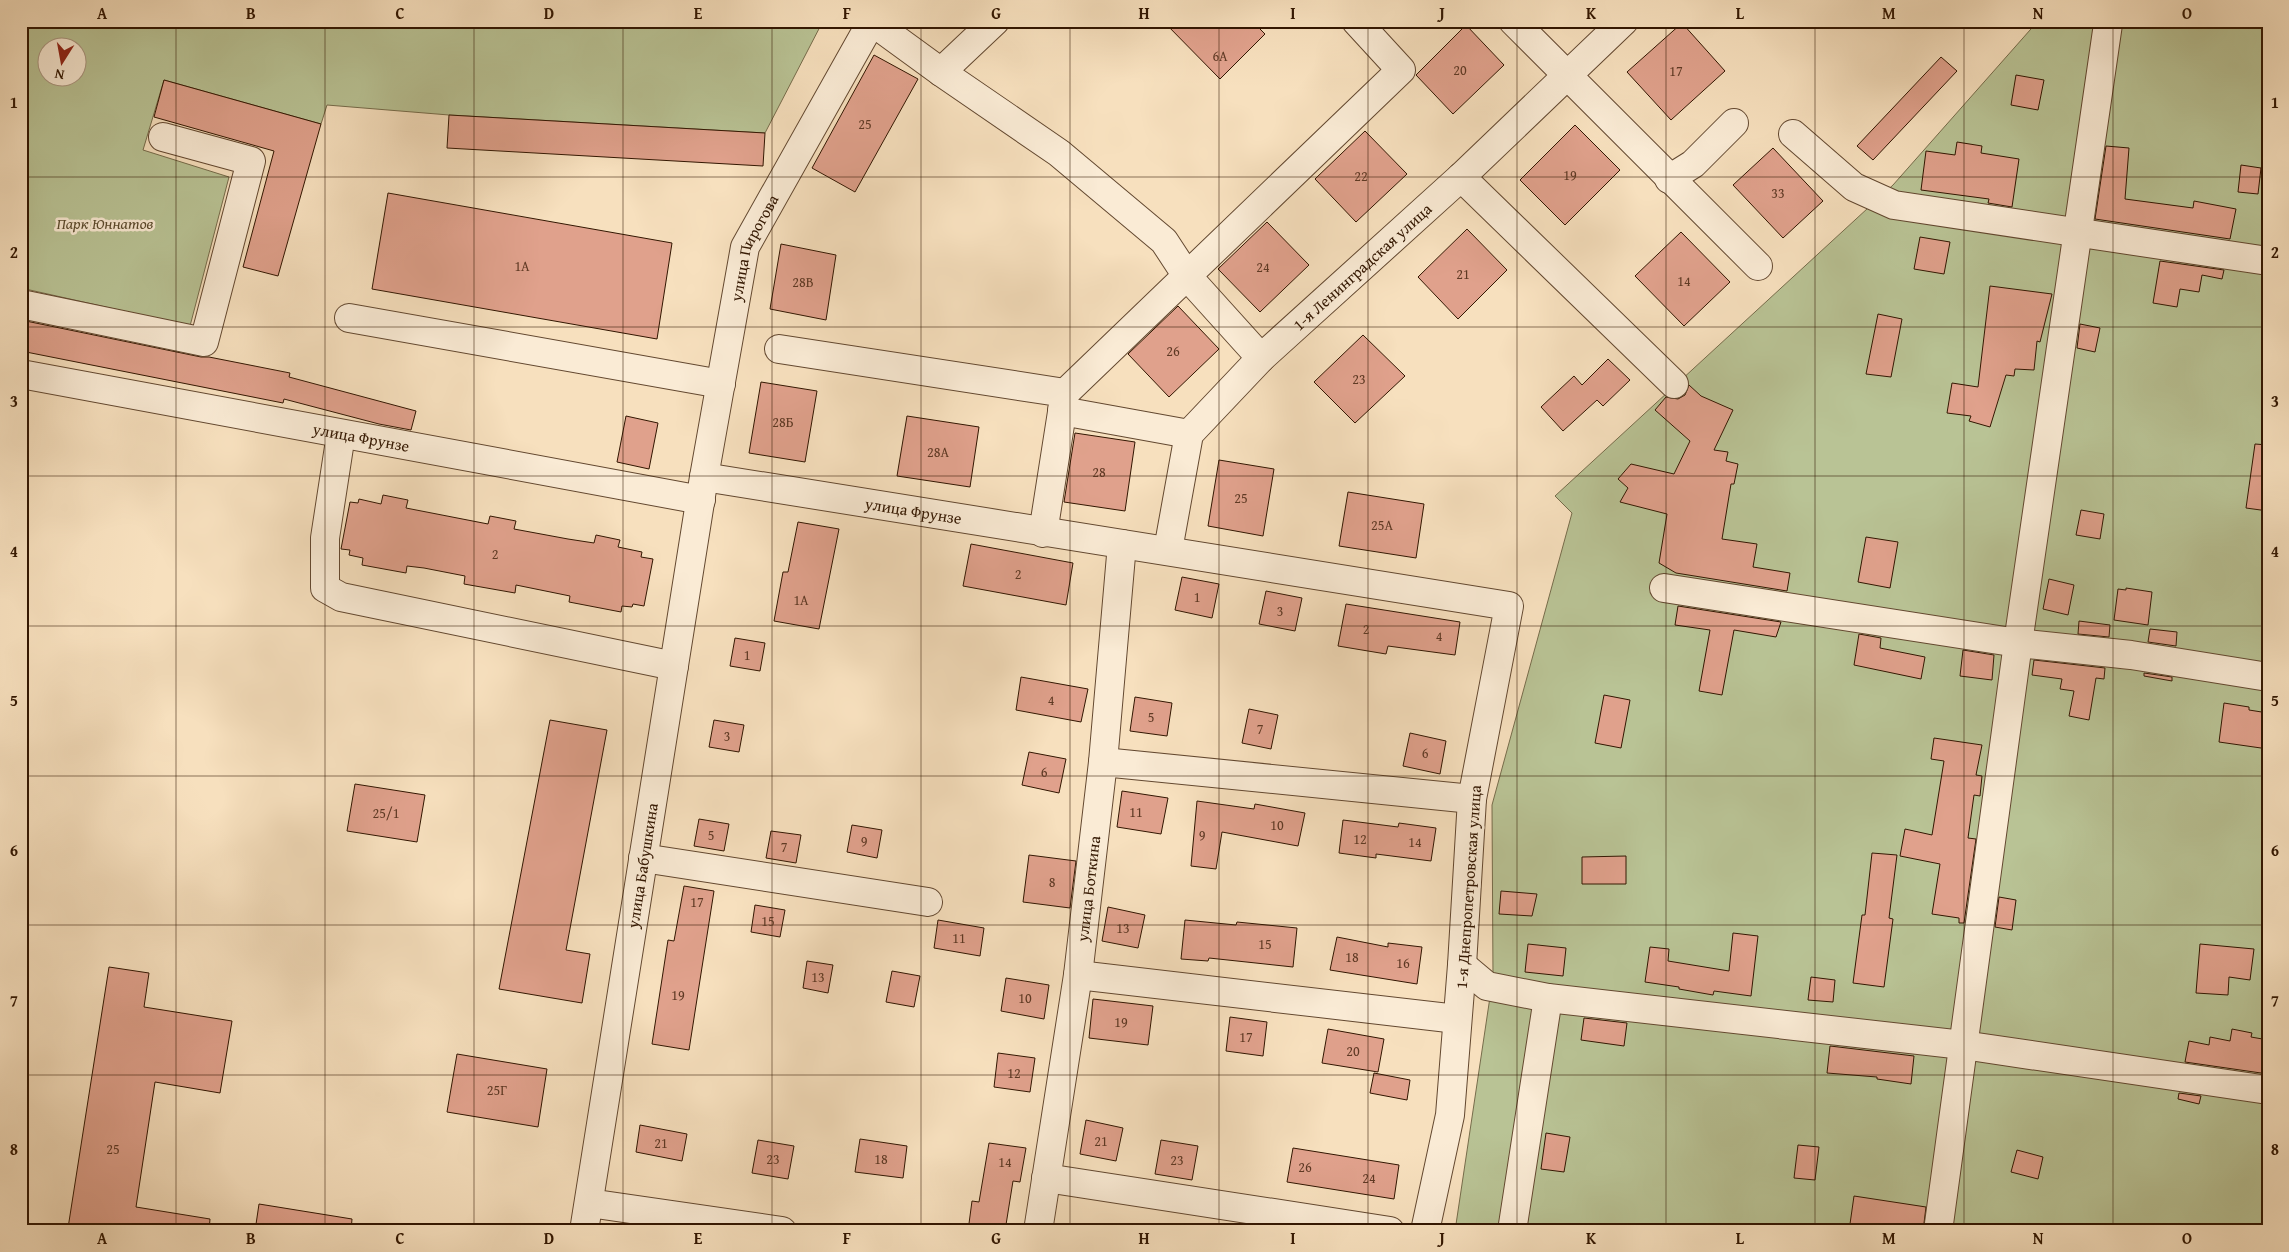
<svg xmlns="http://www.w3.org/2000/svg" width="2289" height="1252" font-family="'Gentium Book Plus',serif">
  <style>
    .green { fill: #b9c395; stroke: #766c4b; fill-rule: evenodd }
    .building { fill: #e0a18c; stroke: #321601 }
    .lines { fill: none; stroke-linecap: round; stroke-linejoin: round }
    .minor-casing { stroke: #634830; stroke-width: 30 }
    .minor { stroke: #faebd5; stroke-width: 28 }
    .grid { fill: none; stroke: #321601; stroke-width: 1; stroke-opacity: 0.55 }
    .labels { text-anchor: middle; dominant-baseline: central; stroke-width: 5; stroke-linejoin: round; paint-order: stroke }
    .number-label { font-size: 14px; fill: #5e3924 }
    .park-label { font-size: 16px; font-style: italic; fill: #5a4a2d; stroke: #faebd5 }
    .street-label { font-size: 16px; fill: #321601; stroke: #faebd5 }
    .neatline { fill: none; stroke: #321601; stroke-width: 2 }
    .grid-label { font-size: 16px; text-anchor: middle; font-weight: bold; fill: #321601 }
  </style>
  <rect width="100%" height="100%" fill="#f7e0be"/>
  <filter id="stains"><feTurbulence type="fractalNoise" baseFrequency=".004" numOctaves="4"/><feColorMatrix values="0 0 0 0 .2 0 0 0 0 .09 0 0 0 0 .02 0 0 0 .5 -.17"/></filter>
  <radialGradient id="worn" r=".72"><stop offset=".6" stop-color="#630" stop-opacity="0"/><stop offset="1" stop-color="#630" stop-opacity=".3"/></radialGradient>
  <path class="green" d="M21,21h802l-58,112 -316,-18 -122,-10 -6,19 -157,-44 -21,70 86,27 -39,149 -169,-38zM48,48h30v30h-30z
    M2038,21h108l122,8v1202h-813l38,-254 -1,-172 80,-292 -17,-17 338,-311z"/>
  <path class="building" d="M1163,21h89l13,13 -45,45z
    M1682,23l43,48 -54,49 -44,-48z
    M1466,25l38,40 -51,49 -37,-39z
    M874,55l44,24 -63,113 -43,-24z
    M1941,57l16,14 -84,89 -16,-14z
    M2016,75l28,5 -6,30 -27,-5z
    M164,80l157,44 -43,152 -35,-9 31,-116 -120,-34z
    M449,115l316,18 -2,33 -316,-18z
    M1575,125l45,45 -55,55 -45,-45z
    M1365,131l42,43 -51,48 -41,-43z
    M1957,142l25,4 -1,7 38,6 -7,48 -24,-4 1,-4 -68,-9 5,-39 29,4z
    M2106,146l23,2 -4,51 68,9 1,-7 42,8 -6,30 -135,-20z
    M1773,148l50,53 -40,37 -50,-53z
    M2241,165l20,3 -3,26 -20,-2z
    M388,193l284,50 -15,96 -285,-50z
    M1267,222l42,43 -49,47 -42,-43z
    M1467,229l40,41 -49,49 -40,-42z
    M1681,232l49,50 -46,44 -49,-50z
    M1920,237l30,5 -6,32 -30,-5z
    M781,244l55,11 -10,65 -56,-11z
    M2160,261l64,9 -2,9 -20,-4 -3,17 -19,-3 -3,18 -24,-4z
    M1990,286l62,8 -12,48 -3,-1 -3,29 -19,-1 -1,7 -8,-1 -16,52 -21,-6 2,-5 -24,-3 5,-30 26,4z
    M1178,306l41,43 -50,48 -41,-43z
    M1878,314l24,5 -11,58 -25,-3z
    M21,320l180,37h8l81,16 -1,4 127,34 -5,19 -32,-6 -95,-25 -1,4 -262,-52z
    M2080,324l20,4 -5,24 -18,-4z
    M1363,335l42,41 -50,47 -41,-41z
    M1608,359l22,21 -27,26 -6,-6 -34,31 -22,-24 33,-31 8,9z
    M761,382l56,9 -12,71 -56,-9z
    M1689,385l12,11 32,14 -19,40 14,2 -2,9 12,3 -4,20h-3l-9,55 35,5 -4,23 37,6 -3,18 -111,-18 -17,-10 8,-49 -47,-12 8,-14 -10,-9 13,-15 43,10 16,-33 -35,-31 11,-13 12,2 7,-4z
    M626,416l32,7 -9,46 -32,-7z
    M907,416l72,11 -9,60 -73,-11z
    M1075,433l60,9 -10,69 -61,-9z
    M2255,444l13,1v66l-22,-3z
    M1219,460l55,9 -11,67 -55,-10z
    M1348,492l76,12 -8,54 -77,-12z
    M383,495l25,5 -2,8 82,16 2,-8 26,5 -2,8 54,10 26,4 2,-8 24,5 -2,7 24,5 -1,5 12,2 -9,47 -11,-2 -1,3 -10,-1 -1,6 -52,-10 1,-6 -54,-11 -1,8 -51,-9 1,-8 -41,-8 -17,-2 -1,7 -44,-8 1,-7 -14,-3 1,-5 -9,-1 9,-47 8,1 1,-4 22,5z
    M2081,510l23,4 -4,25 -24,-4z
    M798,522l41,7 -20,100 -45,-8 9,-49h5z
    M1866,537l32,5 -8,46 -32,-6z
    M971,544l102,19 -7,42 -103,-19z
    M1182,577l37,7 -7,34 -37,-8z
    M2049,579l25,6 -6,30 -25,-6z
    M2126,588l26,4 -4,33 -34,-5 4,-31 8,1z
    M1266,591l36,7 -7,33 -36,-7z
    M1346,604l114,18 -5,33 -67,-9 -2,8 -48,-8z
    M1678,606l103,16 -5,15 -42,-7 -12,65 -23,-4 11,-61 -35,-5z
    M2079,621l31,4 -1,12 -31,-3z
    M2150,629l27,3 -1,14 -28,-4z
    M1859,634l22,4 -1,10 45,9 -4,22 -67,-14z
    M735,638l30,5 -5,28 -30,-5z
    M1963,650l31,5 -2,25 -32,-4z
    M2034,660l71,8 -1,11 -8,-1 -7,42 -20,-4 5,-25 -14,-2 2,-10 -30,-4z
    M2144,673l28,4v4l-28,-5z
    M1021,677l67,12 -7,33 -65,-12z
    M1604,695l26,5 -9,48 -26,-5z
    M1135,697l37,6 -5,33 -37,-5z
    M2224,703l25,4v3l19,3v36l-49,-7z
    M1249,709l29,6 -7,34 -29,-6z
    M550,720l57,10 -41,220 24,4 -8,49 -83,-14z
    M714,720l30,5 -5,27 -30,-5z
    M1410,733l36,8 -6,33 -37,-8z
    M1934,738l48,7 -6,30 6,1 -2,20 -6,-1 -6,43 8,1 -12,84h-5v-5l-27,-4 8,-50 -40,-8 5,-27 27,6 12,-74 -13,-2z
    M1029,752l37,7 -7,34 -37,-8z
    M355,784l70,11 -8,47 -70,-11z
    M1122,791l46,7 -7,36 -44,-7z
    M1197,801l57,8 1,-5 50,9 -7,33 -76,-14 -6,37 -25,-3z
    M699,819l30,5 -5,27 -30,-5z
    M1343,820l55,7 1,-4 37,5 -5,33 -55,-7v4l-37,-5z
    M852,825l30,5 -5,28 -30,-6z
    M771,831l30,4 -5,28 -30,-5z
    M1872,853l25,2 -8,63 4,1 -9,68 -31,-4 9,-68h3z
    M1029,855l47,6 -6,47 -47,-6z
    M1626,856v28h-44v-27z
    M684,886l30,5 -25,159 -37,-6 16,-104 6,1z
    M1501,891l36,3 -5,22 -33,-2z
    M1999,897l17,3 -4,30 -17,-3z
    M755,905l30,5 -5,27 -29,-5z
    M1108,907l37,8 -7,33 -36,-7z
    M938,920l46,8 -4,28 -46,-8z
    M1185,920l51,5 1,-3 60,6 -4,39 -84,-9 -1,3 -27,-2z
    M1733,933l25,3 -7,60 -37,-5 -1,4 -34,-6v-2l-34,-5 5,-35 19,2 -1,12 61,10z
    M1337,937l51,10v-4l34,4 -5,37 -87,-14z
    M1528,944l38,4 -3,28 -38,-4z
    M2200,944l54,5 -4,31 -21,-3 -1,18 -32,-2z
    M807,961l26,4 -5,28 -25,-5z
    M109,967l40,6 -5,34 88,14 -12,72 -65,-11 -19,125 74,12 -1,12h-120l-21,-3z
    M892,971l28,5 -6,31 -28,-5z
    M1811,977l24,3 -2,22 -25,-2z
    M1006,978l43,7 -5,34 -43,-8z
    M1093,999l60,7 -5,39 -59,-7z
    M1230,1017l37,5 -4,34 -37,-5z
    M1584,1018l43,5 -3,23 -43,-6z
    M1328,1029l56,10 -6,33 -56,-9z
    M2232,1029l20,4 -1,4 17,3v34l-83,-12 4,-21 20,4 1,-8 20,4z
    M1830,1046l84,10 -3,28 -34,-5v-2l-50,-4z
    M998,1053l37,5 -5,34 -36,-5z
    M457,1054l90,15 -9,58 -91,-15z
    M1374,1073l36,7 -3,20 -37,-7z
    M2179,1093l22,3 -2,8 -21,-5z
    M1086,1120l37,8 -7,33 -36,-7z
    M640,1125l47,9 -5,27 -46,-9z
    M1546,1133l24,4 -6,35 -23,-3z
    M860,1139l47,7 -4,32 -48,-6z
    M758,1140l36,6 -6,33 -36,-6z
    M1161,1140l37,6 -6,34 -37,-6z
    M989,1143l37,5 -6,34 -7,-1 -8,50h-37l4,-30 7,1z
    M1798,1145l21,2 -4,33 -21,-2z
    M1293,1148l106,17 -5,34 -107,-17z
    M2017,1150l26,7 -5,22 -27,-7z
    M1854,1196l72,11 -3,24h-74z
    M259,1204l93,15 -1,12h-96z"/>
  <g class="lines">
    <g class="minor-casing">
      <g id="minor">
        <path d="M871,21l70,51 118,81 105,88 23,35 74,82"/>
        <path d="M1513,21l245,245"/>
        <path d="M941,72l54,-51"/>
        <path d="M1793,134l61,53 40,18 374,56"/>
        <path d="M1461,177l213,207"/>
        <path d="M1669,179l24,-15 41,-41"/>
        <path d="M21,304l183,38 47,-181 -88,-24"/>
        <path d="M349,318l372,66"/>
        <path d="M779,349l286,44 -3,18 127,23"/>
        <path id="s1" d="M21,374l680,126"/>
        <path d="M341,434l-16,104v50l16,9 333,69"/>
        <path id="s2" d="M704,477l805,129 -37,193 -10,166 -12,150 -25,116"/>
        <path d="M1043,533l22,-140 336,-323 -45,-49"/>
        <path id="s3" d="M1168,550l21,-116 72,-76 200,-181 163,-156"/>
        <path d="M1664,588l354,55 113,12 137,22"/>
        <path d="M1103,762l369,37"/>
        <path d="M643,858l285,44"/>
        <path d="M1462,965l25,21 61,12 415,47 305,45"/>
        <path d="M1078,975l379,44"/>
        <path d="M1046,1178l344,53"/>
        <path d="M589,1203l193,28"/>
        <path id="s4" d="M584,1231l120,-754 41,-230 127,-226"/>
        <path id="s5" d="M1038,1231l40,-256 25,-213 19,-218"/>
        <path d="M1512,1231l36,-233"/>
        <path d="M1938,1231l80,-588 90,-619"/>
      </g>
    </g>
    <use href="#minor" class="minor"/>
  </g>
  <path class="grid" d="M176,21v1210M325,21v1210M474,21v1210M623,21v1210M772,21v1210M921,21v1210M1070,21v1210M1219,21v1210M1368,21v1210M1517,21v1210M1666,21v1210M1815,21v1210M1964,21v1210M2113,21v1210M21,177h2247M21,327h2247M21,476h2247M21,626h2247M21,776h2247M21,925h2247M21,1075h2247"/>
  <g class="labels">
    <g class="number-label">
      <text x="1220" y="56">6А</text>
      <text x="1460" y="70">20</text>
      <text x="1676" y="71">17</text>
      <text x="865" y="124">25</text>
      <text x="1570" y="175">19</text>
      <text x="1361" y="176">22</text>
      <text x="1778" y="193">33</text>
      <text x="522" y="266">1А</text>
      <text x="1263" y="267">24</text>
      <text x="1463" y="274">21</text>
      <text x="1684" y="281">14</text>
      <text x="803" y="282">28В</text>
      <text x="1173" y="351">26</text>
      <text x="1359" y="379">23</text>
      <text x="783" y="422">28Б</text>
      <text x="938" y="452">28А</text>
      <text x="1099" y="472">28</text>
      <text x="1241" y="498">25</text>
      <text x="1382" y="525">25А</text>
      <text x="495" y="554">2</text>
      <text x="1018" y="574">2</text>
      <text x="1197" y="597">1</text>
      <text x="801" y="600">1А</text>
      <text x="1280" y="611">3</text>
      <text x="1366" y="629">2</text>
      <text x="1439" y="636">4</text>
      <text x="747" y="655">1</text>
      <text x="1051" y="700">4</text>
      <text x="1151" y="717">5</text>
      <text x="1260" y="729">7</text>
      <text x="727" y="736">3</text>
      <text x="1425" y="753">6</text>
      <text x="1044" y="772">6</text>
      <text x="1136" y="812">11</text>
      <text x="386" y="813">25/1</text>
      <text x="1277" y="825">10</text>
      <text x="711" y="835">5</text>
      <text x="1202" y="835">9</text>
      <text x="1360" y="839">12</text>
      <text x="864" y="841">9</text>
      <text x="1415" y="842">14</text>
      <text x="784" y="847">7</text>
      <text x="1052" y="882">8</text>
      <text x="697" y="902">17</text>
      <text x="768" y="921">15</text>
      <text x="1123" y="928">13</text>
      <text x="959" y="938">11</text>
      <text x="1265" y="944">15</text>
      <text x="1352" y="957">18</text>
      <text x="1403" y="963">16</text>
      <text x="818" y="977">13</text>
      <text x="678" y="995">19</text>
      <text x="1025" y="998">10</text>
      <text x="1121" y="1022">19</text>
      <text x="1246" y="1037">17</text>
      <text x="1353" y="1051">20</text>
      <text x="1014" y="1073">12</text>
      <text x="497" y="1090">25Г</text>
      <text x="1101" y="1141">21</text>
      <text x="661" y="1143">21</text>
      <text x="113" y="1149">25</text>
      <text x="773" y="1159">23</text>
      <text x="881" y="1159">18</text>
      <text x="1177" y="1160">23</text>
      <text x="1005" y="1162">14</text>
      <text x="1305" y="1167">26</text>
      <text x="1369" y="1178">24</text>
    </g>
    <g class="park-label">
      <text x="105" y="223">Парк Юннатов</text>
    </g>
    <g class="street-label">
      <text stroke="none"><textPath href="#s4" startOffset="999">улица Пирогова</textPath></text>
      <text stroke="none"><textPath href="#s3" startOffset="359">1-я Ленинградская улица</textPath></text>
      <text stroke="none"><textPath href="#s1" startOffset="346">улица Фрунзе</textPath></text>
      <text stroke="none"><textPath href="#s2" startOffset="212">улица Фрунзе</textPath></text>
      <text stroke="none"><textPath href="#s4" startOffset="370">улица Бабушкина</textPath></text>
      <text transform="translate(1468 887) rotate(-86)">1-я Днепропетровская улица</text>
      <text stroke="none"><textPath href="#s5" startOffset="346">улица Боткина</textPath></text>
    </g>
  </g>
  <rect width="2289" height="1252" fill="none" stroke="#f7e0be" stroke-width="55"/>
  <g transform="translate(62 62) rotate(191)"><circle r="24" fill="#faebd5" stroke="#aa9680"/>
  <path d="M0-4L9 19L0 12L-9 19Z" fill="#8f2418"/>
  <text y="-8" font-size="14" font-weight="bold" text-anchor="middle" fill="#321601">N</text>
  </g>
  <rect x="28" y="28" width="2234" height="1196" class="neatline"/>
  <g class="grid-label">
    <text x="102" y="19">A</text>
    <text x="251" y="19">B</text>
    <text x="400" y="19">C</text>
    <text x="549" y="19">D</text>
    <text x="698" y="19">E</text>
    <text x="847" y="19">F</text>
    <text x="996" y="19">G</text>
    <text x="1144" y="19">H</text>
    <text x="1293" y="19">I</text>
    <text x="1442" y="19">J</text>
    <text x="1591" y="19">K</text>
    <text x="1740" y="19">L</text>
    <text x="1889" y="19">M</text>
    <text x="2038" y="19">N</text>
    <text x="2187" y="19">O</text>
    <text x="14" y="108">1</text>
    <text x="2275" y="108">1</text>
    <text x="14" y="258">2</text>
    <text x="2275" y="258">2</text>
    <text x="14" y="407">3</text>
    <text x="2275" y="407">3</text>
    <text x="14" y="557">4</text>
    <text x="2275" y="557">4</text>
    <text x="14" y="706">5</text>
    <text x="2275" y="706">5</text>
    <text x="14" y="856">6</text>
    <text x="2275" y="856">6</text>
    <text x="14" y="1006">7</text>
    <text x="2275" y="1006">7</text>
    <text x="14" y="1155">8</text>
    <text x="2275" y="1155">8</text>
    <text x="102" y="1244">A</text>
    <text x="251" y="1244">B</text>
    <text x="400" y="1244">C</text>
    <text x="549" y="1244">D</text>
    <text x="698" y="1244">E</text>
    <text x="847" y="1244">F</text>
    <text x="996" y="1244">G</text>
    <text x="1144" y="1244">H</text>
    <text x="1293" y="1244">I</text>
    <text x="1442" y="1244">J</text>
    <text x="1591" y="1244">K</text>
    <text x="1740" y="1244">L</text>
    <text x="1889" y="1244">M</text>
    <text x="2038" y="1244">N</text>
    <text x="2187" y="1244">O</text>
  </g>
  <rect width="100%" height="100%" filter="url(#stains)"/>
  <rect width="100%" height="100%" fill="url(#worn)"/>
</svg>
